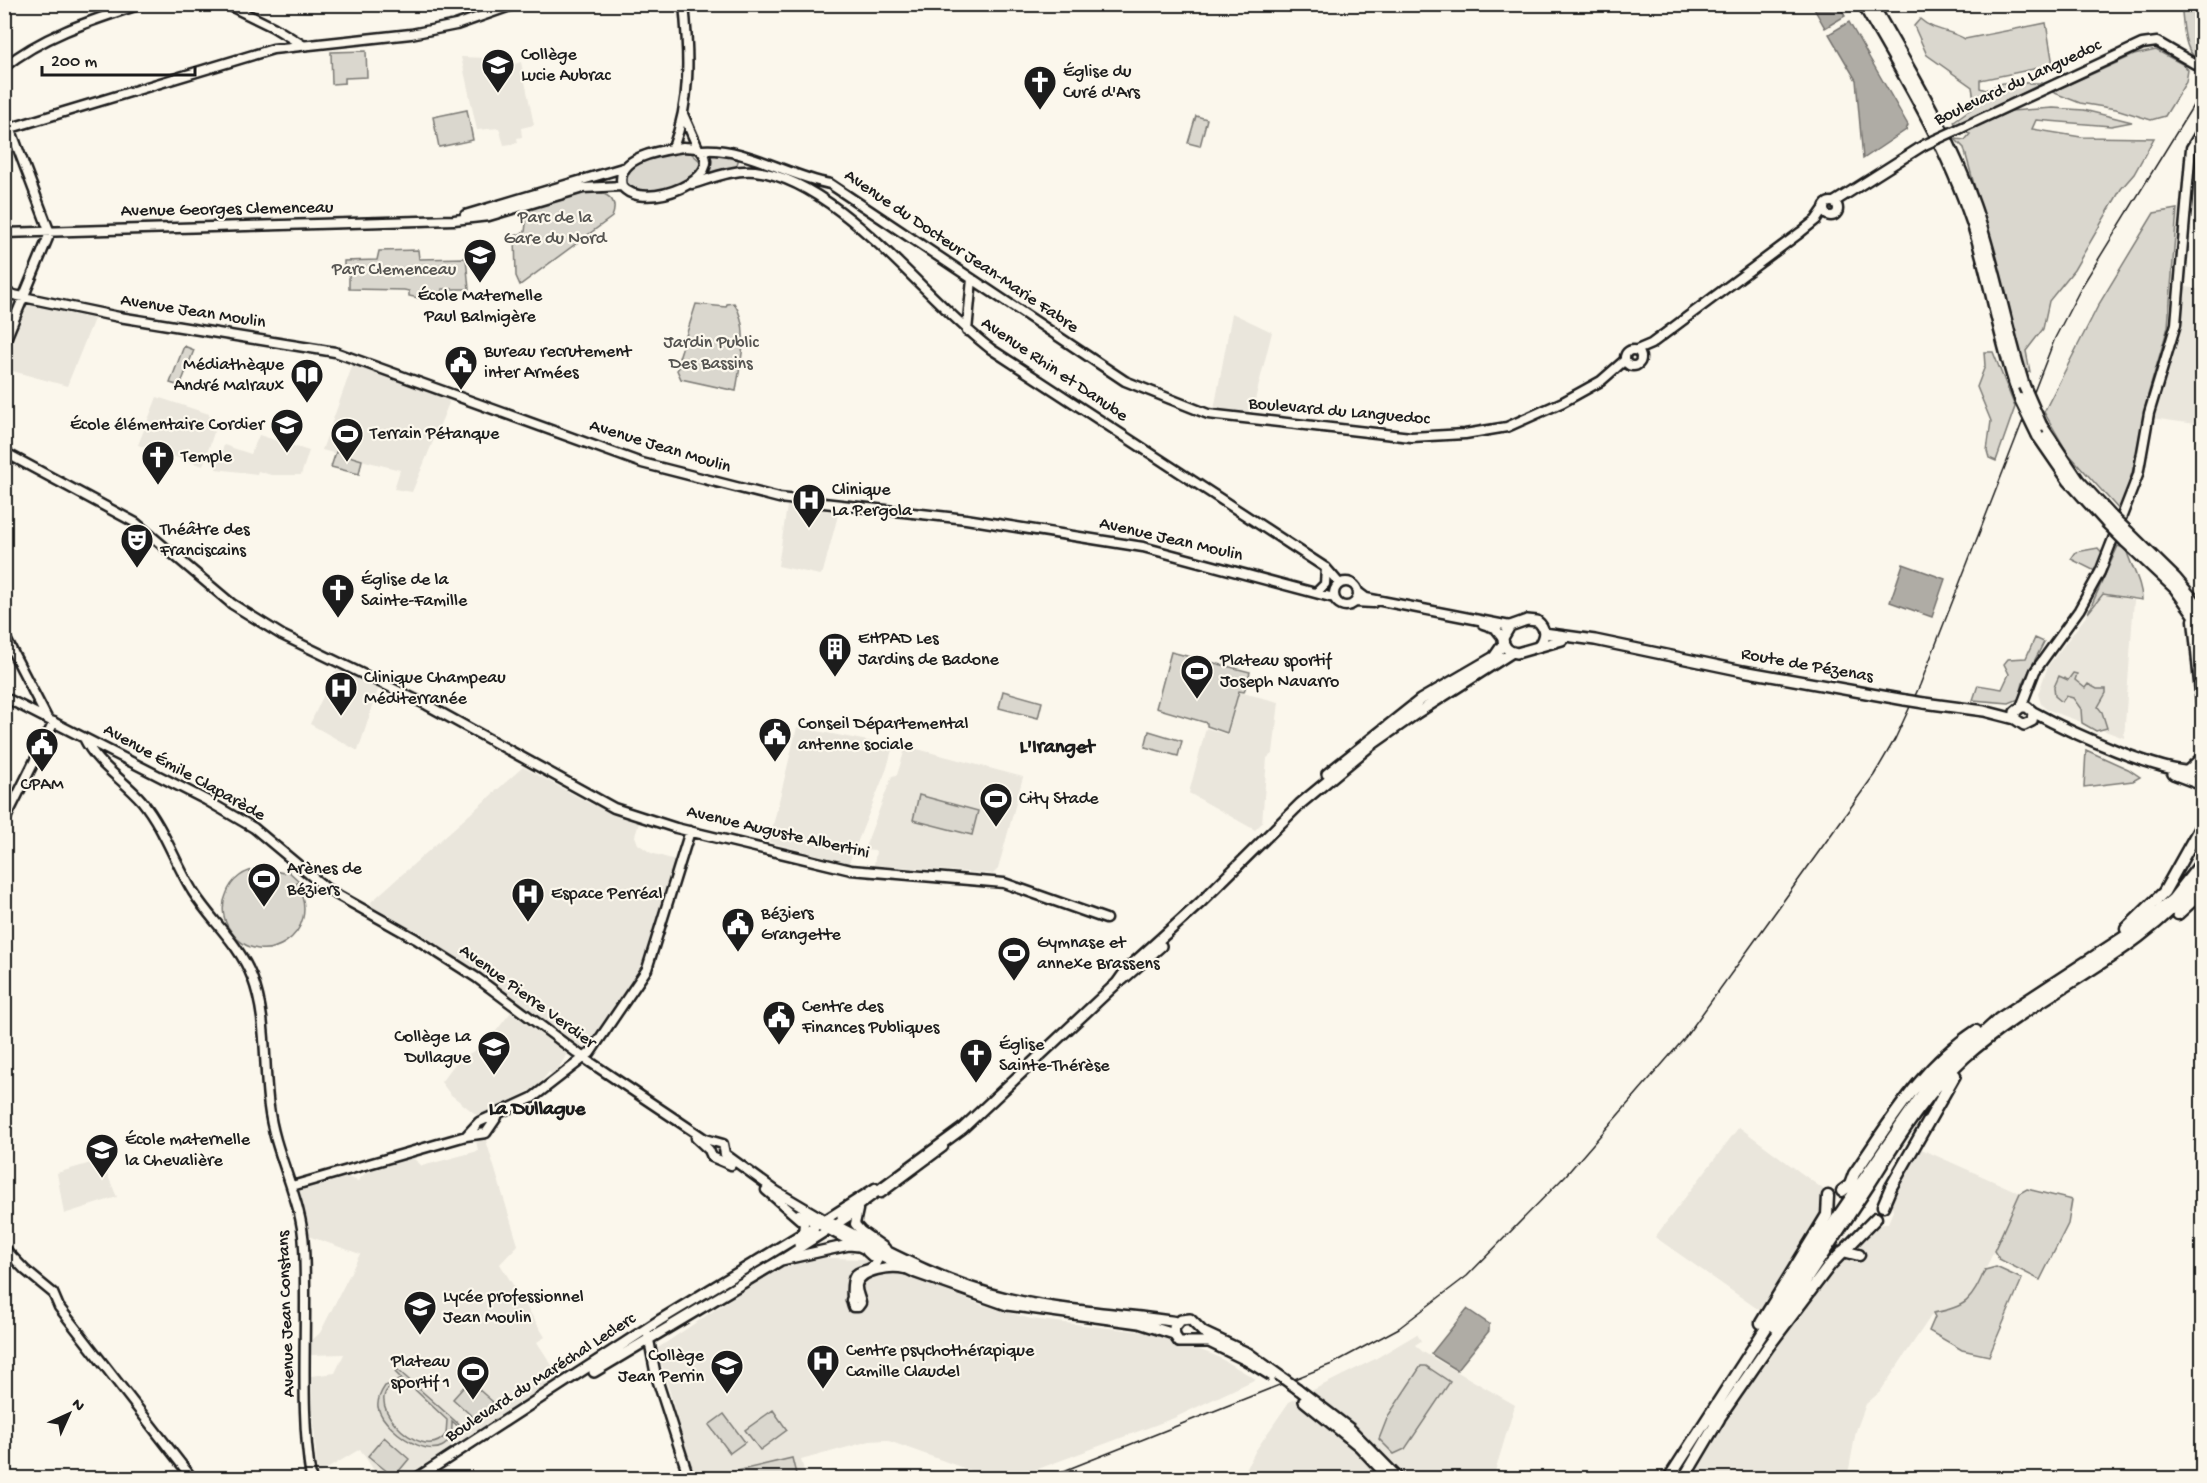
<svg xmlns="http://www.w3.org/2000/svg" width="2207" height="1483" font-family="'Gochi Hand',sans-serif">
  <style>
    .built { fill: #eae6dc }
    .green { fill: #dad7ce; stroke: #7b7a75; stroke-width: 1.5; fill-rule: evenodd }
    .water { fill: #afaca5; stroke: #74726e; stroke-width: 1.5 }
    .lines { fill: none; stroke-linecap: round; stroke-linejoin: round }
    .secondary-casing { stroke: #1c1c1c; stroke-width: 13 }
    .primary-casing { stroke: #1c1c1c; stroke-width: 14 }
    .highway-casing { stroke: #1c1c1c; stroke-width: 15 }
    .secondary { stroke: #fbf7ec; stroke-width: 8 }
    .primary { stroke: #fbf7ec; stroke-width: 9 }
    .highway { stroke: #fbf7ec; stroke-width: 10 }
    .rail { stroke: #1c1c1c; stroke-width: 1.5 }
    .secondary-bridge-casing { stroke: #1c1c1c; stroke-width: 13; stroke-linecap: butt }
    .primary-bridge-casing { stroke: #1c1c1c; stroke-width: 14; stroke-linecap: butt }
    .highway-bridge-casing { stroke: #1c1c1c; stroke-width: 15; stroke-linecap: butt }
    .secondary-bridge { stroke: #fbf7ec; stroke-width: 8 }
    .primary-bridge { stroke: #fbf7ec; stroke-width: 9 }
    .highway-bridge { stroke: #fbf7ec; stroke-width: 10 }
    .labels { text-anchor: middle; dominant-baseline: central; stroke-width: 4.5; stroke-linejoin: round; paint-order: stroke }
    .poi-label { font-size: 18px; fill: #1c1c1c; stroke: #fbf7ec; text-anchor: start }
    .street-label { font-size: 18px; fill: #1c1c1c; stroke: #fbf7ec }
    .park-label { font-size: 18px; fill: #555451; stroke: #fbf7ec }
    .neighbourhood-label { font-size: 20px; font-weight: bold; fill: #1c1c1c; stroke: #fbf7ec }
  </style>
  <rect width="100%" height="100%" fill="#fbf7ec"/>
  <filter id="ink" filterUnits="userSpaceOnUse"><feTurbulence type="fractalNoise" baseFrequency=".0167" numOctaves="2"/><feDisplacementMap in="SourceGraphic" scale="12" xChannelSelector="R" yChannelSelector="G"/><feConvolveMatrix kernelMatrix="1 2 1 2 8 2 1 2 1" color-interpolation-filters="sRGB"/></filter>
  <g filter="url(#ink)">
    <path class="built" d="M461,57l52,2 2,5 6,-2 13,63 -13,3 1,9 -5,1 1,5 -14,2 -5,-17 -22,2z
      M2177,285l25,5v135l-50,-7z
      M28,304l66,15 -27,67 -62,-17v-9z
      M1232,313l40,19 -21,84 -37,-6z
      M353,364l92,32 3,3 1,4 -37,89 -18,-3 6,-19 -78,-20z
      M157,397l52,17v2l9,4 -15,46 -65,-21z
      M259,435l50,16 -8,24h-30l-13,-4 -1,3 -41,-5 8,-24 27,9z
      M787,506l49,6 2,3 -15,57 -3,3 -42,-9z
      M2103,594l31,6 -10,138 -78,-29 -5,-5 -3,-10 10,-28z
      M340,670l36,16 2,4 -20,61 -48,-27 25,-53z
      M1239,692l40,10 -6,51 -6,5 -5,65 -7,7 -66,-37 17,-65 22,7z
      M797,727l96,19 -6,22 -38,95 -80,-21z
      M906,746l117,31 -25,92 -5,5 -119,-9 2,-14 -12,-1 28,-74 5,-1z
      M523,767l66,36 50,20 -4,13 3,8 13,9 24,7 -34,106 -56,86 -103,-77 -110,-68 -1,-5z
      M511,1012l56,42 -11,19 -3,2 -4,-3 -12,15 -59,29 -28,-22 -9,-12 17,-22 28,-16z
      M1739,1127l92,68 -69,117 -107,-75z
      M485,1137l33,108 -18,19 45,73 -8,5 23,36 -157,100h-24l-19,-29 -43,26 -6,-99 24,-3 9,-19 -33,1v-14l9,-8 40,-79 -52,-18 -8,-45 47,-14 11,4 9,-10 46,-13 9,8 56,-15 -2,-11z
      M1919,1148l101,45 -45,100 -18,16 -24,4 -53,79 -14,12 -10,27 -7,38 -6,9h-151l21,-39 41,-63 85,-119 32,-30 17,-4 5,-12 -3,-13z
      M101,1160l16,37 -53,17 -7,-41z
      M803,1257l60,2 119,46 49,14 113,13 28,7 44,17 40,23 -82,39 -160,60h-23l-105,-38 -16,1 -69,19 5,18h-112l-31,-110 -8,-18 134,-90z
      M1417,1334l4,7 -6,4 8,7 92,53 -22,73h-240l-9,-5 12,-23 33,-48 86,-43z"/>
    <path class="green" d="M2181,5h21v55c-20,-3 -18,-39 -21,-55z
      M1920,19c13,12 30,11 45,20l81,-16 7,42 -73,15v8l6,2 17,-7h40l-87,44 -2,-6 21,-15 -3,-19 -45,-32 -13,-29z
      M2156,50l28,15 4,5 -2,12 -21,34 -14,4 -35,-11 -36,-6 -28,-11 82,-37z
      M366,51l1,26 -22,1v5l-13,1 -1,-32z
      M2053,108l31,2 48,12 -21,4 -75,-6 -4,9 49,8 73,1 -20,36 -13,15 -47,81 -25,31 -6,28 -17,22 4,21 -4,1 -62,-225 -9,-9 10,1 5,-6 -6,-2 47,-21z
      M467,110l6,30 -34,7 -6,-30z
      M1196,116l11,3 -7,27 -12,-3z
      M684,152l7,1 10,9v9c-21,17 -43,22 -70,21l-8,-14c14,-21 38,-24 61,-26z
      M706,152l33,6 -3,10 -27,8 2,-8z
      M583,191c17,0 38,4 29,26l-92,68 -4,-9 -1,-40 10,-4 3,-25z
      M2177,209l-9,118 -20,68 -10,56 -17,61 -54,-60 -23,-40 55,-108 55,-91z
      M418,250l1,9 47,-1 3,31h-27l-1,6 -18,4 -14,-3v-5l-5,-1 -55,-1v-17h-5v-11l33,-1 2,-9z
      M734,303c17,26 6,59 2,88l-55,-12 -4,-9 5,-6 -3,-6 17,-54 30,3 1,-3z
      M184,346l10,4 -14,36 -10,-3z
      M1984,352h9l22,55 -19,54 -7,-3 -2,-7 4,-30 -14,-34 8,-21z
      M336,452l26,8 -3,14 -28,-7z
      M2118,546l8,3c5,18 16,33 16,51l-39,-6 -15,19z
      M2098,548l5,6 -8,17 -24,-12 5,-7z
      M2035,638l9,4 -21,41 -4,16 -10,4 -36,-3 5,-15 24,4 7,-15 -5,-10 4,-5 18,-1z
      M1171,652l79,20 -6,20 -5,-1 -12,42 -20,-7v-3l-51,-15z
      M2073,673l4,1 -2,6 10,8 3,-4 9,5h9v4l-8,14 4,5 5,16 -11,3 -14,-8 -1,-14 -8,-11 -7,-2 -4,6 -7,-6 -1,-9 5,-11 9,4z
      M1003,691l39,11 -4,16 -39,-10z
      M1149,731l33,10 -4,15 -33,-9z
      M2086,750l42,19 12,8 -7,4 -49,6z
      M919,795l59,16 -6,24 -59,-15z
      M261,868l23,5 3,-3 12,11 -3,3c31,49 -37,91 -66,46 -7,-10 -9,-24 -4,-35 5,-16 19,-25 35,-27z
      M2027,1189l45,11 -4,24 -28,56 -41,-21 -5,-8 26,-58z
      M1996,1267l26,12 -33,77 -27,-6 -33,-19 6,-14 -2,-4c34,-6 38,-12 52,-43z
      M1421,1366h5l24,16 -45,67 -11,5 -15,-15 9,-23z
      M398,1370l66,59 -1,2 -11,-10c2,57 -69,12 -74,-14 -1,-8 3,-15 7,-21l17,-7 -7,-7zM403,1384l9,3 35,33 -1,14c-25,36 -96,-46 -43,-50z
      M469,1381l24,21 -16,19 -24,-22z
      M773,1410l14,20 -27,20 -15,-20z
      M724,1414l21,28 -15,11 -21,-28z
      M384,1437l25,22 -15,18 -26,-21z
      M792,1458l5,20h-76l-1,-3z"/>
    <path class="water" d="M1812,5h27l6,11 -20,12z
      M1849,22l59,103 -2,5 -43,29 -7,-79 -27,-46z
      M1903,564l42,15 -13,38 -42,-15z
      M1467,1309l22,15v7l-32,39 -26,-16z"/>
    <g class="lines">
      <g class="secondary-casing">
        <path id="secondary" d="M226,4l47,23 28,17
          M4,67c40,-32 89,-47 137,-63
          M4,112l46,121
          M683,114l15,34
          M1959,129l183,-85 15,-2 45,26
          M4,130l269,-81 138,-15 45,-9 60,-21
          M683,147l15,1c35,28 -55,66 -76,38 -8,-30 42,-36 61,-39z
          M673,148c18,-48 16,-93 11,-144
          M702,150c44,-3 85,26 128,34l295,197 83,33 203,23 54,-3 42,-7 56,-25 38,-21 24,-21
          M692,184c20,-6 41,-15 63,-13 85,10 169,128 236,178l335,219 13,15
          M1824 209a7 7 0 1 1 14 0a7 7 0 1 1-14 0Z
          M1834,202l90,-57
          M465,215l161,-48
          M4,233l450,-13 35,-4 94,-28 39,-2
          M4,293l115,24 216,35 307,111 137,35 187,21 177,28 191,51
          M967,331l5,-52
          M4,344l46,-111
          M1625 358a8 8 0 1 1 16 0a8 8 0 1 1-16 0Z
          M1637,350l14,-6 150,-112 15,-12 7,-10
          M4,452l132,71 96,81 50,31 145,70 187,103 62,20 175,42 153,13 102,36
          M1334 594a12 12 0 1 1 24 0a12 12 0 1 1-24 0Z
          M1317,592l8,-8 1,-16
          M1358,592l8,6 144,28
          M1355,602l18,1
          M1483,624l12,4 8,10
          M4,635l43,83
          M4,697l202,103 48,28 73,61 89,50 61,39 107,80 121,81 18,5 2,10
          M2021,707l14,-36 44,-61 21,-38 38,-97 11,-62 27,-89 15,-176 11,-18
          M84,738c13,27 39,41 58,63 22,27 33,62 51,91 19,30 45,50 59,85 16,41 11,87 17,130 6,49 33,91 35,140 4,75 -5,159 7,231
          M4,822l50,-100
          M466,1136l13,-14 53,-24 58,-45 57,-84 43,-138
          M696,1138l13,12 3,7 19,8
          M725,1154l51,37 49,29 50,-32
          M292,1186l174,-50 20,-3 11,-16
          M766,1190l38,33 -1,11
          M881,1193l62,-46
          M858,1210l-3,14 6,7 24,17
          M799,1214l60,32
          M4,1248l21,22 28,23 6,14 133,171
          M784,1258l67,-43
          M858,1297l-7,3 2,7h5l3,-4c-1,-6 -5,-11 -4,-18 3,-16 35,-19 48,-16
          M852,1298c-3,-39 16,-19 25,-37l-10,-9
          M648,1335l8,41 33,102"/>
      </g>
      <g class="primary-casing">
        <path id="primary" d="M1544,633l51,7 148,31 162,29
          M1540,644c5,-9 6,-16 -3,-23l-10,-1 -17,6 -7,12c0,9 5,14 14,15l45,-13
          M1924,703l60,8 31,8 9,6 8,-4 1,-9 -6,-5h-6l-6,5v7
          M2033,712c33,18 135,66 169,59
          M1327,774l93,-74 74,-43 9,-13
          M2173,774l29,11
          M1122,980l39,-34
          M842,1217l121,-89 154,-145 10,-14 73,-66 100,-99 70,-58 47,-33 94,-60
          M799,1244l16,-10
          M1246,1360l-37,-18h-30l-4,-6 -1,-8 7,-8 9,-1 13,13 45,21
          M594,1372l187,-112 68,-15 10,1 57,27 91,32 132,18 35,11
          M1298,1389l51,39 49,50
          M1304,1401l55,45 30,32
          M417,1478l243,-158 165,-100c59,30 120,64 185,79 54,13 112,14 167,23"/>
      </g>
      <g class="highway-casing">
        <path id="highway" d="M1863,4c41,71 83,140 109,218 19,58 27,120 48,177
          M1872,4c37,66 77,129 102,201 21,59 31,121 50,181
          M2041,425l37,55 34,37
          M2038,436l31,45 38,42
          M2129,533l46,45 27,32
          M2125,541l50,47 27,37
          M2194,620l8,84
          M2187,772l15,-14
          M2178,914l24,-22
          M2126,929l38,-37 38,-68
          M1842,1191l8,-6 4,-11c36,-52 68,-108 122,-143
          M1883,1206l8,-19 64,-112
          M1843,1251l16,4
          M1761,1323l66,-108 1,-19
          M1775,1327c32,-48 63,-96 95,-144 28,-44 56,-91 95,-126 75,-67 175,-101 237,-181
          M1715,1424l53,-77 62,-82 46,-47
          M1669,1478l172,-266 92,-133 66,-60 142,-93 32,-27 29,-37
          M1684,1478l35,-59"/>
      </g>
      <use href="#secondary" class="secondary"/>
      <use href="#primary" class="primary"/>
      <use href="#highway" class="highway"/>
      <path class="rail" d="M1046,1478l286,-114 67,-36 68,-52 99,-101 118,-136 190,-264 21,-36 25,-54 135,-347 27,-52 120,-195"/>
      <g class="secondary-bridge-casing">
        <path id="secondary-bridge" d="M1924,145l35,-16"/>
      </g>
      <g class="primary-bridge-casing">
        <path id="primary-bridge" d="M1905,700l19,3
          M1248,1353l50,36
          M1246,1360l26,16"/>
      </g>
      <g class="highway-bridge-casing">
        <path id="highway-bridge" d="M2024,386l17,39
          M2020,399l18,37
          M2112,517l17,16
          M2107,523l18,18"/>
      </g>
      <use href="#secondary-bridge" class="secondary-bridge"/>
      <use href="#primary-bridge" class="primary-bridge"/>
      <use href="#highway-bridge" class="highway-bridge"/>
    </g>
  </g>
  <defs>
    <g id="school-pin" transform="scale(1.725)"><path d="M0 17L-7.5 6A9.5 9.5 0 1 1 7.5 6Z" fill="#1c1c1c" stroke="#fbf7ec"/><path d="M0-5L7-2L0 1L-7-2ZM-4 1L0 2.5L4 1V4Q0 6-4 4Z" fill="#fff"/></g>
    <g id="church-pin" transform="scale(1.725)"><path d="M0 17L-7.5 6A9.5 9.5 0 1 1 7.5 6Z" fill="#1c1c1c" stroke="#fbf7ec"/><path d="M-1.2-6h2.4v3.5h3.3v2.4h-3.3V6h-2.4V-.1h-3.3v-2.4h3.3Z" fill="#fff"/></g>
    <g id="civic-pin" transform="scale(1.725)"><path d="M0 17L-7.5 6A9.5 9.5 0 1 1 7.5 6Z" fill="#1c1c1c" stroke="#fbf7ec"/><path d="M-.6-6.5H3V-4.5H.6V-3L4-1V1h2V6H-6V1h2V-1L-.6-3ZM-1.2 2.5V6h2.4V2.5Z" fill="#fff"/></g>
    <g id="library-pin" transform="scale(1.725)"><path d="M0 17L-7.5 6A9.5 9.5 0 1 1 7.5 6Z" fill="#1c1c1c" stroke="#fbf7ec"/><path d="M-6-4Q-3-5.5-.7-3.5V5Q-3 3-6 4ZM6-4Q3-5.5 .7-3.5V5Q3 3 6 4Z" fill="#fff"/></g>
    <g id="stadium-pin" transform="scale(1.725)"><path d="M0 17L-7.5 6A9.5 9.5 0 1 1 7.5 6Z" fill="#1c1c1c" stroke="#fbf7ec"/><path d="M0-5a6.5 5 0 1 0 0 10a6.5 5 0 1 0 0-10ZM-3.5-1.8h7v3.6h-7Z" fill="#fff"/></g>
    <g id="hospital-pin" transform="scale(1.725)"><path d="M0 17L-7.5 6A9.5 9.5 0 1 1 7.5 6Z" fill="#1c1c1c" stroke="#fbf7ec"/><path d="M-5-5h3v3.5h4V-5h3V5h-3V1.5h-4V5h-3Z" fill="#fff"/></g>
    <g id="theatre-pin" transform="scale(1.725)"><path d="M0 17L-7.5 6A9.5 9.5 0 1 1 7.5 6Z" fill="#1c1c1c" stroke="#fbf7ec"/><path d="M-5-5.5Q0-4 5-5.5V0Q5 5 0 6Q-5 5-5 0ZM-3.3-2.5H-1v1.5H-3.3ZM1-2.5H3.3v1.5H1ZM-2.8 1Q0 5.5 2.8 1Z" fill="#fff"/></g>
    <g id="building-pin" transform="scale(1.725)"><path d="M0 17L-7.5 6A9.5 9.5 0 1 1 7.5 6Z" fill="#1c1c1c" stroke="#fbf7ec"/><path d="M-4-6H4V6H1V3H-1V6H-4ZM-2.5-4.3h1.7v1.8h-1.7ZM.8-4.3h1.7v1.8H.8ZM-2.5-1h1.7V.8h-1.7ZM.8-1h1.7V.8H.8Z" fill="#fff"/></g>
  </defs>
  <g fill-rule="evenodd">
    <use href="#school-pin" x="498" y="65"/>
    <use href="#church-pin" x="1040" y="82"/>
    <use href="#school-pin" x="480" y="255"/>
    <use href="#civic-pin" x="461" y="362"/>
    <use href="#library-pin" x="307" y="375"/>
    <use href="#school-pin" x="287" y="425"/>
    <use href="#stadium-pin" x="347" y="434"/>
    <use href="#church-pin" x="158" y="457"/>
    <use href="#hospital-pin" x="809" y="500"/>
    <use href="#theatre-pin" x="137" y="540"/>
    <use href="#church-pin" x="338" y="590"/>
    <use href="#building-pin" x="835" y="649"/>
    <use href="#stadium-pin" x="1197" y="671"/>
    <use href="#hospital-pin" x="341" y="688"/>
    <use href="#civic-pin" x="775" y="734"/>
    <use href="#civic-pin" x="42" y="744"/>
    <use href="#stadium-pin" x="996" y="799"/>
    <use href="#stadium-pin" x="264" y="879"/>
    <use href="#hospital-pin" x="528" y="894"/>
    <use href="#civic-pin" x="738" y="924"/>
    <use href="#stadium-pin" x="1014" y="953"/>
    <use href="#civic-pin" x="779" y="1017"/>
    <use href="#school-pin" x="494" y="1047"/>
    <use href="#church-pin" x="976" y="1055"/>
    <use href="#school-pin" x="102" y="1150"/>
    <use href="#school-pin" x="420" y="1307"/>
    <use href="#hospital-pin" x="823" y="1361"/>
    <use href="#school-pin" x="727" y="1366"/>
    <use href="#stadium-pin" x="473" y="1372"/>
  </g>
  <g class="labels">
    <g class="poi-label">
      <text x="521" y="55">Collège<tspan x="521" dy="21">Lucie Aubrac</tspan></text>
      <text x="1063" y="72">Église du<tspan x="1063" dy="21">Curé d'Ars</tspan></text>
      <text x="480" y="296" text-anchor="middle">École Maternelle<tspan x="480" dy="21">Paul Balmigère</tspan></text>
      <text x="484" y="352">Bureau recrutement<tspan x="484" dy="21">inter Armées</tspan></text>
      <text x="284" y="365" text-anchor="end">Médiathèque<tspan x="284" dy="21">André Malraux</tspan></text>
      <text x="264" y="425" text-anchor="end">École élémentaire Cordier</text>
      <text x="370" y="434">Terrain Pétanque</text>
      <text x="181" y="457">Temple</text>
      <text x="832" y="490">Clinique<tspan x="832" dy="21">La Pergola</tspan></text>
      <text x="160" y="530">Théâtre des<tspan x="160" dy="21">Franciscains</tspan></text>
      <text x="361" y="580">Église de la<tspan x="361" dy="21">Sainte-Famille</tspan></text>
      <text x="858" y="639">EHPAD Les<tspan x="858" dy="21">Jardins de Badone</tspan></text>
      <text x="1220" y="661">Plateau sportif<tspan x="1220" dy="21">Joseph Navarro</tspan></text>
      <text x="364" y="678">Clinique Champeau<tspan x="364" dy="21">Méditerranée</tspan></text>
      <text x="798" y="724">Conseil Départemental<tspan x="798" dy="21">antenne sociale</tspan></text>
      <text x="42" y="785" text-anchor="middle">CPAM</text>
      <text x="1019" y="799">City Stade</text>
      <text x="287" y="869">Arènes de<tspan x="287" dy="21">Béziers</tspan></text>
      <text x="551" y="894">Espace Perréal</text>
      <text x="761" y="914">Béziers<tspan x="761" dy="21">Grangette</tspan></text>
      <text x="1037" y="943">Gymnase et<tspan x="1037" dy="21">annexe Brassens</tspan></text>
      <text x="802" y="1007">Centre des<tspan x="802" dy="21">Finances Publiques</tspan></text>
      <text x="471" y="1037" text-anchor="end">Collège La<tspan x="471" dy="21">Dullague</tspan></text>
      <text x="999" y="1045">Église<tspan x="999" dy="21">Sainte-Thérèse</tspan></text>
      <text x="125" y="1140">École maternelle<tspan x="125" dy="21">la Chevalière</tspan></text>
      <text x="443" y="1297">Lycée professionnel<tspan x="443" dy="21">Jean Moulin</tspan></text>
      <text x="846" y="1351">Centre psychothérapique<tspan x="846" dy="21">Camille Claudel</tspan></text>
      <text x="704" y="1356" text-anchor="end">Collège<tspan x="704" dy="21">Jean Perrin</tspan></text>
      <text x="450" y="1362" text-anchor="end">Plateau<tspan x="450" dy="21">sportif 1</tspan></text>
    </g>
    <g class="street-label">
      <text transform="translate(2018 83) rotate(-25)">Boulevard du Languedoc</text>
      <text transform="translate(227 210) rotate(-1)">Avenue Georges Clemenceau</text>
      <text transform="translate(961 252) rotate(34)">Avenue du Docteur Jean-Marie Fabre</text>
      <text transform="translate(193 312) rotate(9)">Avenue Jean Moulin</text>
      <text transform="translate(1054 370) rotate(34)">Avenue Rhin et Danube</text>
      <text transform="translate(1339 412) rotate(5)">Boulevard du Languedoc</text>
      <text transform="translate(660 447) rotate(17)">Avenue Jean Moulin</text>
      <text transform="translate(1171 540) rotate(13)">Avenue Jean Moulin</text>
      <text transform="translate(1807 666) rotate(10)">Route de Pézenas</text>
      <text transform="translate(184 773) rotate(29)">Avenue Émile Claparède</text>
      <text transform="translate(778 833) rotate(13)">Avenue Auguste Albertini</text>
      <text transform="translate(527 997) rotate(36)">Avenue Pierre Verdier</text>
      <text transform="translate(287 1314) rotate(-92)">Avenue Jean Constans</text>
      <text transform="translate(541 1378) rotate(-33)">Boulevard du Maréchal Leclerc</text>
    </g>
    <g class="park-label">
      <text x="555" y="218">Parc de la<tspan x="555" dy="21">Gare du Nord</tspan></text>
      <text x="394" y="270">Parc Clemenceau</text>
      <text x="711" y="343">Jardin Public<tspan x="711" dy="21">Des Bassins</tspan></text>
    </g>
    <g class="neighbourhood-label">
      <text x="1057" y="748">L'Iranget</text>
      <text x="537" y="1110">La Dullague</text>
    </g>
  </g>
  <rect width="2207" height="1483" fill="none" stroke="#fbf7ec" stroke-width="24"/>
  <rect x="12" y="12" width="2183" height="1459" fill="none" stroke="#1c1c1c" stroke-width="2" filter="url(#ink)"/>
  <g transform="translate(69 1414) rotate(45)" stroke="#fbf7ec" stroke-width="4.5" paint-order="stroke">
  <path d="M0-4.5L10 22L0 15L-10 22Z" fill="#1c1c1c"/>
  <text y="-9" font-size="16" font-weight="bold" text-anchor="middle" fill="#1c1c1c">N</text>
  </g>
  <path d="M42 66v9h153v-9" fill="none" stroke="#1c1c1c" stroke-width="3"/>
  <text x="51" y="66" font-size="18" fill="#1c1c1c" stroke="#fbf7ec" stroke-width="4.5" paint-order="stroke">200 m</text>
</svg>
